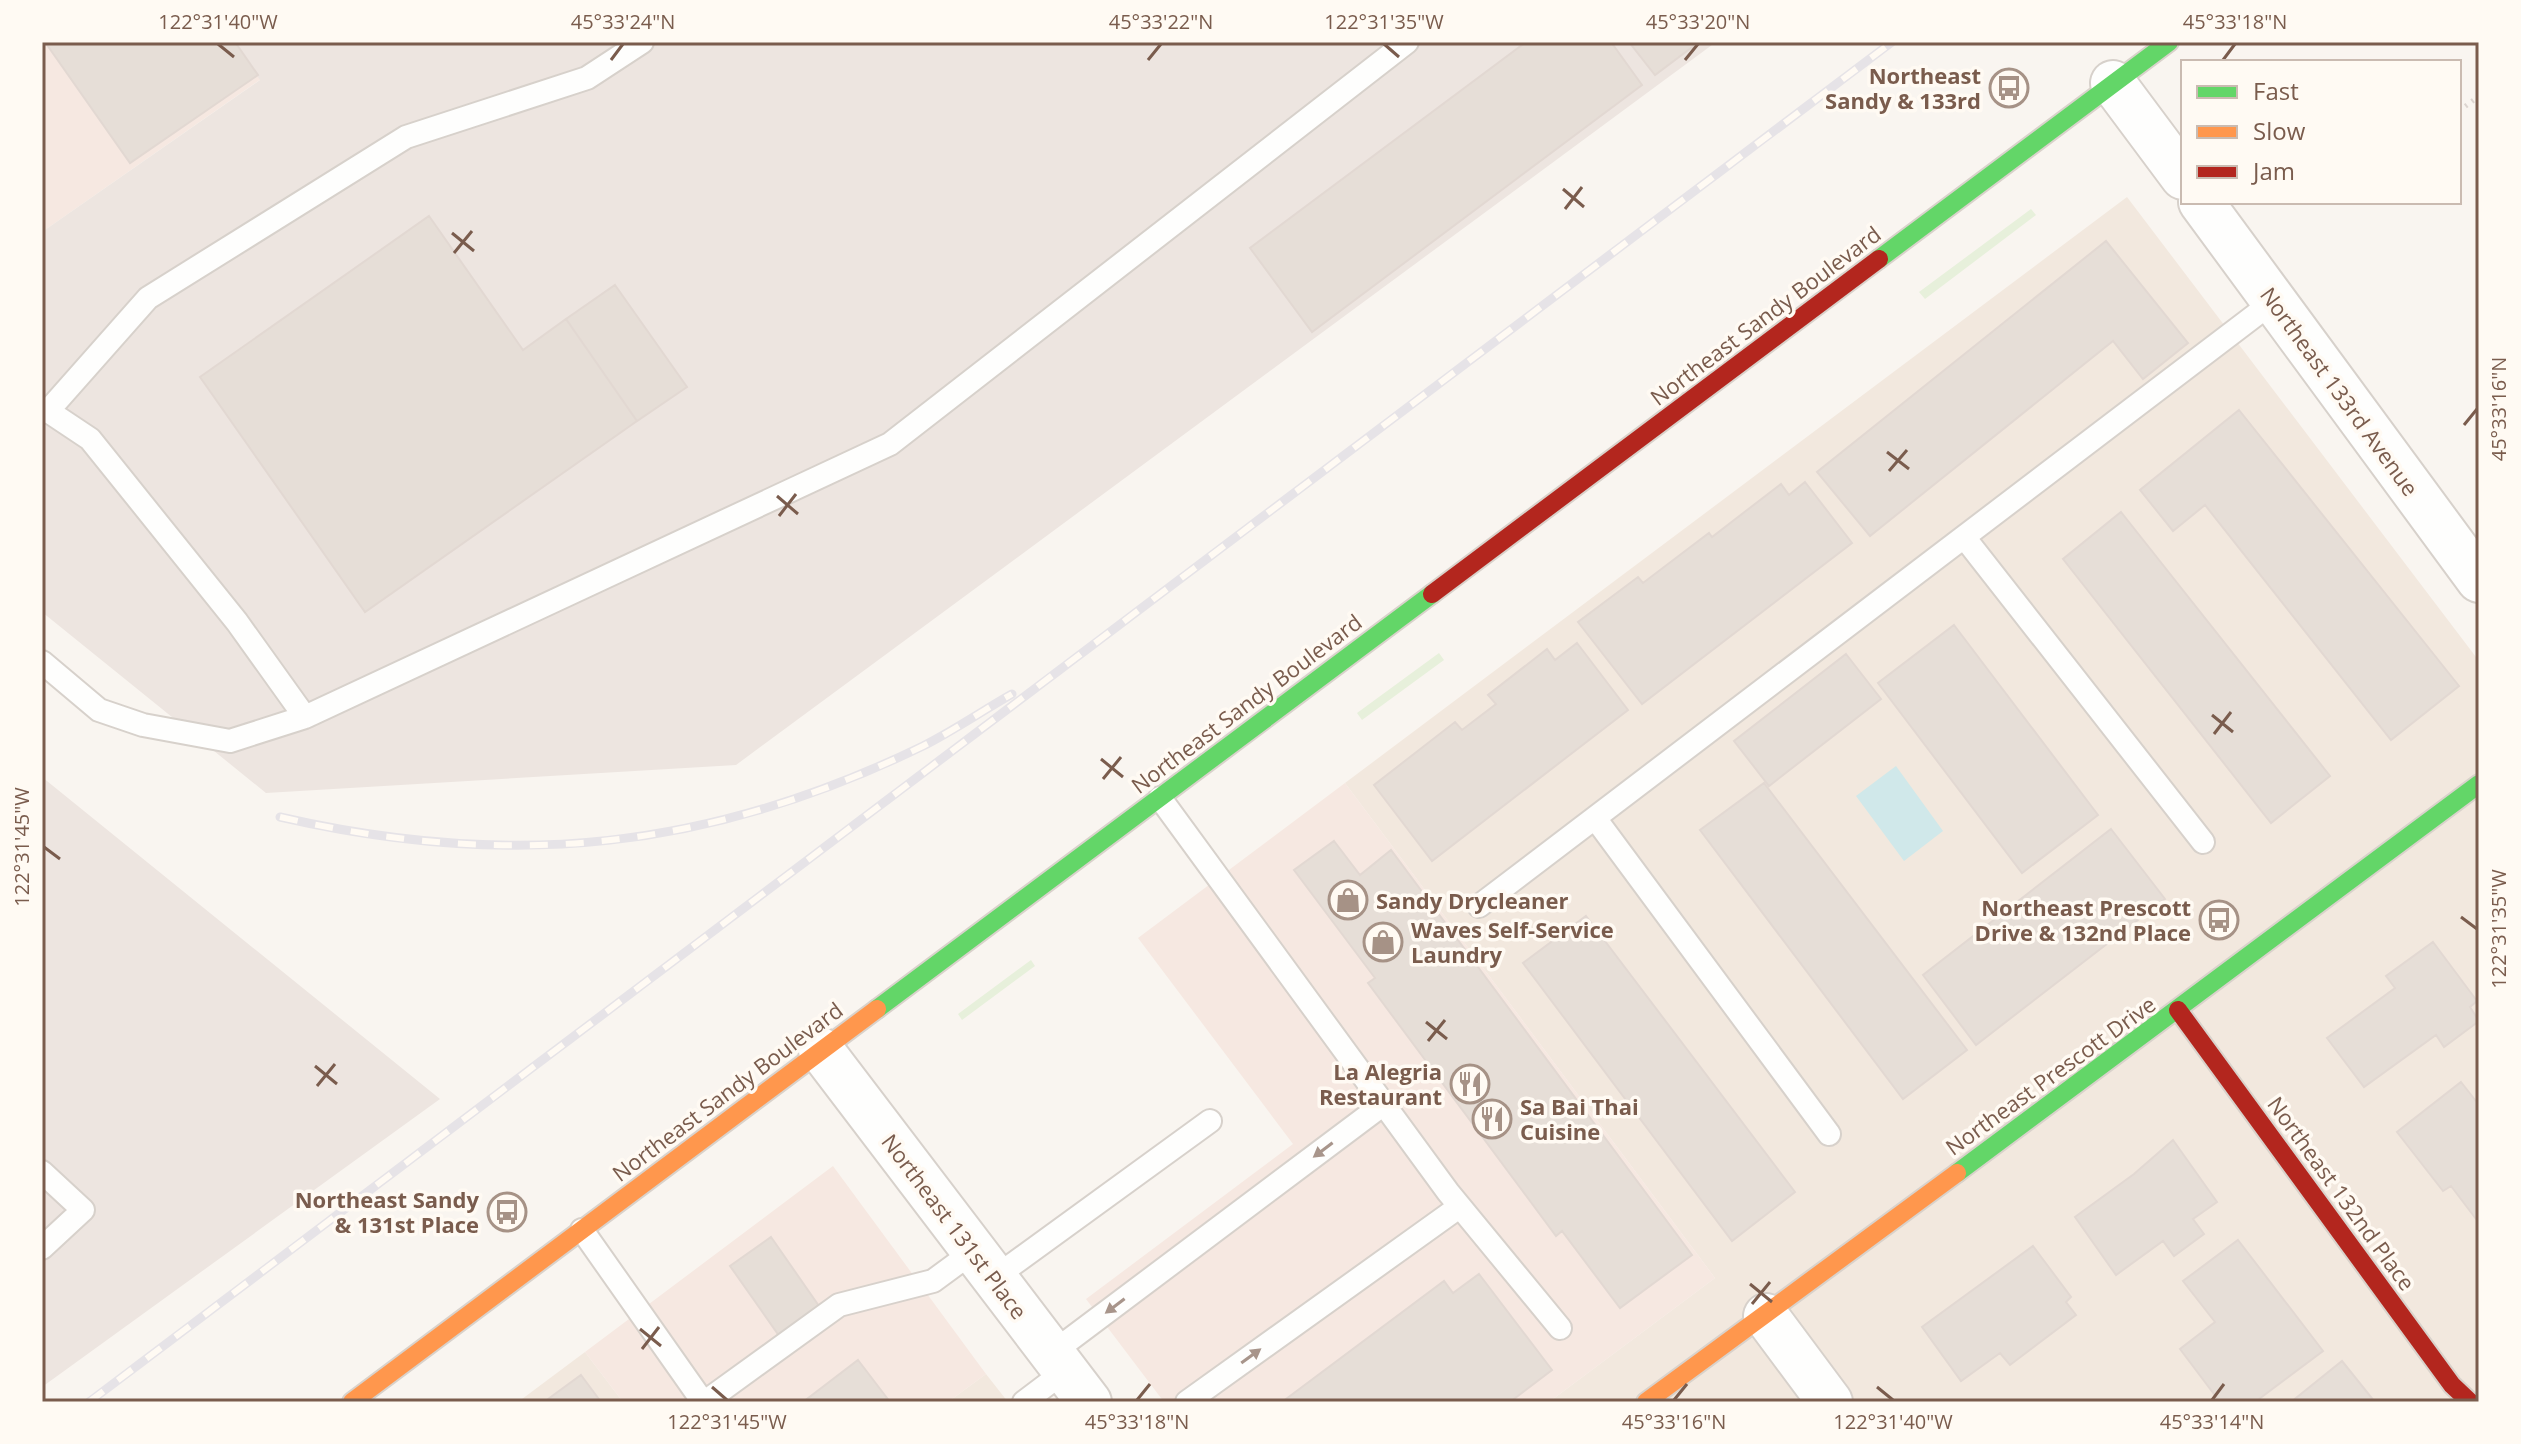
<svg xmlns="http://www.w3.org/2000/svg" width="2521" height="1444" font-family="'Open Sans',sans-serif">
  <style>
    .residential { fill: #f2e8de }
    .commercial { fill: #f6e8e1 }
    .industrial { fill: #ede5e0 }
    .green { fill: #e7f0db }
    .water { fill: #d0e8ea }
    .building { fill: #e6ded7; stroke: #e2d8d2; stroke-width: 2 }
    .lines { fill: none; stroke-linecap: round; stroke-linejoin: round }
    .lane-casing { stroke: #d7d1cb; stroke-width: 26 }
    .street-casing { stroke: #d7d1cb; stroke-width: 48 }
    .fast-casing { stroke: #d9d2cb; stroke-width: 22 }
    .slow-casing { stroke: #d9d2cb; stroke-width: 22 }
    .jam-casing { stroke: #d9d2cb; stroke-width: 22 }
    .path { stroke: #dcd5d0; stroke-width: 5; stroke-dasharray: 2 6; stroke-linecap: butt }
    .lane { stroke: #fefefd; stroke-width: 22 }
    .street { stroke: #fefefd; stroke-width: 44 }
    .fast { stroke: #63d668; stroke-width: 18 }
    .slow { stroke: #ff974d; stroke-width: 18 }
    .jam { stroke: #b3261e; stroke-width: 18 }
    .rail-casing { stroke: #e6e3e7; stroke-width: 9 }
    .rail { stroke: #fffaf3; stroke-width: 6; stroke-dasharray: 18; stroke-linecap: butt }
    .oneway { fill: #a8958b }
    .ticks { fill: none; stroke: #7a5c4d; stroke-width: 3 }
    .labels { text-anchor: middle; dominant-baseline: central; stroke-width: 7; stroke-linejoin: round; paint-order: stroke }
    .poi-label { font-size: 22px; font-weight: bold; fill: #7a5c4d; stroke: #fffaf3; text-anchor: end }
    .street-label { font-size: 22px; fill: #7a5c4d; stroke: #fffaf3 }
    .neatline { fill: none; stroke: #7a5c4d; stroke-width: 3 }
    .ticks-label { font-size: 20px; text-anchor: middle; fill: #7a5c4d }
  </style>
  <rect width="100%" height="100%" fill="#f9f5f0"/>
  <path class="residential" d="M2127,197l352,464v741h-930l166,-124 -370,-495z
    M585,1352l38,50h-105z
    M986,1374l22,28h-60z"/>
  <path class="commercial" d="M42,42h193l26,37 -219,153z
    M1345,783l370,495 -166,124h-385l-78,-103 207,-155 -155,-206z
    M833,1166l153,208 -38,28h-325l-38,-50z"/>
  <path class="industrial" d="M235,42h1481l-980,723 -470,28 -224,-181v-380l218,-152z
    M42,777l398,322 -398,288z"/>
  <path class="green" d="M2031,209l5,6 -111,84 -6,-7z
    M1439,653l5,7 -82,60 -5,-7z
    M1031,960l4,6 -73,54 -4,-6z"/>
  <path class="water" d="M1896,766l47,65 -39,30 -48,-65z"/>
  <path class="building" d="M45,42h190l23,33 -128,88z
    M1526,42h85l31,43 -330,247 -62,-84z
    M1629,42h70l-44,33z
    M429,216l94,134 43,-31 71,102 -272,191 -165,-235z
    M2106,241l82,102 -45,36 -30,-38 -243,195 -53,-64z
    M615,285l72,102 -50,34 -71,-102z
    M2239,410l220,276 -68,54 -186,-235 -32,26 -33,-41z
    M1805,482l47,61 -210,161 -64,-82 60,-45 5,6 66,-50 3,4 69,-53 8,11z
    M2121,512l209,264 -59,47 -208,-264z
    M1954,625l144,190 -76,58 -144,-190z
    M1577,643l51,67 -196,151 -58,-76 81,-63 7,8 34,-26 -8,-9 59,-46 8,11z
    M1846,654l35,45 -112,87 -35,-45z
    M1764,783l203,267 -64,49 -203,-269z
    M2111,829l54,70 -189,146 -53,-70z
    M1334,841l26,34 31,-25 301,405 -72,53 -58,-77 -6,5 -188,-253 7,-5 -81,-108z
    M1586,916l209,276 -63,49 -209,-278z
    M2433,942l44,59 -7,6 9,14 -35,26 -8,-12 -72,52 -37,-49 68,-50 -9,-12z
    M2461,1082l18,23v112l-3,2 -25,-33 -8,5 -46,-59z
    M2173,1140l44,62 -24,17 11,15 -30,22 -11,-15 -47,34 -41,-58 59,-43z
    M771,1237l57,82 -41,28 -57,-81z
    M2238,1240l85,111 -68,51h-35l-40,-53 35,-27 -32,-41z
    M2033,1246l38,51 -5,5 10,13 -66,50 -10,-12 -39,28 -39,-54z
    M1479,1274l73,96 -42,32h-228l162,-121 9,12z
    M858,1360l32,42h-87z
    M2342,1361l33,41h-84z
    M581,1375l20,27h-57z"/>
  <g class="lines">
    <g class="lane-casing">
      <path id="lane" d="M48,411l100,-113 258,-161 181,-59 55,-36
        M42,412l6,-1 42,28 147,183 68,95
        M1964,537l239,305
        M42,662l57,48 44,15 87,16 75,-24 585,-273 517,-402
        M1160,798l288,394 112,136
        M1595,818l234,316
        M1479,906l795,-605
        M42,1172l41,38 -41,38
        M582,1230l121,172
        M994,1278l216,-157
        M1052,1353l333,-250
        M705,1402l134,-97 94,-24 41,-30
        M1024,1402l41,-31
        M1187,1402l272,-195"/>
    </g>
    <g class="street-casing">
      <path id="street" d="M2113,83l70,94
        M2201,202l278,378
        M821,1050l268,352
        M1766,1316l64,86"/>
    </g>
    <g class="fast-casing">
      <path id="fast" d="M1879,259l290,-217
        M877,1009l555,-415
        M1957,1173l522,-389"/>
    </g>
    <g class="slow-casing">
      <path id="slow" d="M352,1402l525,-393
        M1646,1402l311,-229"/>
    </g>
    <g class="jam-casing">
      <path id="jam" d="M1432,594l447,-335
        M2178,1010l274,375 18,17"/>
    </g>
    <path class="path" d="M2459,111l20,-15"/>
    <use href="#lane" class="lane"/>
    <use href="#street" class="street"/>
    <use href="#fast" class="fast"/>
    <use href="#slow" class="slow"/>
    <use href="#jam" class="jam"/>
    <g class="rail-casing">
      <path id="rail" d="M280,817c231,53 429,33 643,-71 30,-15 59,-35 89,-52
        M89,1402l1803,-1360"/>
    </g>
    <use href="#rail" class="rail"/>
  </g>
  <defs><path id="oneway-solid" d="M-6-.8H1V-3.2L6.5 0L1 3.2V.8H-6Z" transform="scale(2)"/></defs>
  <g class="oneway">
    <use href="#oneway-solid" transform="translate(1323 1150) rotate(143)"/>
    <use href="#oneway-solid" transform="translate(1115 1306) rotate(143)"/>
    <use href="#oneway-solid" transform="translate(1251 1356) rotate(-36)"/>
  </g>
  <path class="ticks" d="M218,44l16,13M1384,44l15,13M611,60l12,-16M1148,60l13,-16M1685,60l13,-16M2223,60l12,-16M1563,189l21,18M1565,209l17,-22M452,233l22,18M454,253l18,-22M2464,425l13,-16M1887,452l22,17M1889,471l18,-21M777,496l21,18M779,516l17,-22M2212,715l21,17M2214,734l17,-22M1101,759l22,18M1103,779l18,-22M44,847l16,12M2461,917l16,12M1426,1022l21,17M1428,1041l17,-21M315,1066l22,18M317,1086l18,-22M1750,1284l22,18M1752,1304l18,-22M640,1329l21,17M642,1349l17,-22M712,1387l15,13M1877,1387l16,13M1137,1400l13,-16M1674,1400l13,-16M2212,1400l12,-16"/>
  <defs>
    <g id="bus-ring" transform="scale(2)"><circle r="9.5" fill="#fffaf3" stroke="#a69286" stroke-width="1.5"/><path d="M-5-6H5V4H4V6H2V4H-2V6H-4V4H-5ZM-3.5-4V0h7V-4ZM-3.5 1.2v1.5H-2V1.2ZM2 1.2v1.5H3.5V1.2Z" fill="#a69286"/></g>
    <g id="shop-ring" transform="scale(2)"><circle r="9.5" fill="#fffaf3" stroke="#a69286" stroke-width="1.5"/><path d="M-5-2.5h2.3a2.7 3.5 0 0 1 5.4 0H5L5.5 6h-11ZM-1.5-2.5h3a1.5 2.3 0 0 0-3 0Z" fill="#a69286"/></g>
    <g id="restaurant-ring" transform="scale(2)"><circle r="9.5" fill="#fffaf3" stroke="#a69286" stroke-width="1.5"/><path d="M-5-6h1v4h1v-4h1v4h1v-4h1v5L-1.5 .5V6h-2V.5L-5-1ZM5-6V6H3V1.5H1.5Q1.5-4 5-6Z" fill="#a69286"/></g>
  </defs>
  <g fill-rule="evenodd">
    <use href="#bus-ring" x="2009" y="88"/>
    <use href="#shop-ring" x="1348" y="900"/>
    <use href="#bus-ring" x="2219" y="920"/>
    <use href="#shop-ring" x="1383" y="942"/>
    <use href="#restaurant-ring" x="1470" y="1084"/>
    <use href="#restaurant-ring" x="1492" y="1119"/>
    <use href="#bus-ring" x="507" y="1212"/>
  </g>
  <g class="labels">
    <g class="poi-label">
      <text x="1981" y="75">Northeast<tspan x="1981" dy="25">Sandy &amp; 133rd</tspan></text>
      <text x="1376" y="900" text-anchor="start">Sandy Drycleaner</text>
      <text x="2191" y="907">Northeast Prescott<tspan x="2191" dy="25">Drive &amp; 132nd Place</tspan></text>
      <text x="1411" y="929" text-anchor="start">Waves Self-Service<tspan x="1411" dy="25">Laundry</tspan></text>
      <text x="1442" y="1071">La Alegria<tspan x="1442" dy="25">Restaurant</tspan></text>
      <text x="1520" y="1106" text-anchor="start">Sa Bai Thai<tspan x="1520" dy="25">Cuisine</tspan></text>
      <text x="479" y="1199">Northeast Sandy<tspan x="479" dy="25">&amp; 131st Place</tspan></text>
    </g>
    <g class="street-label">
      <text transform="translate(1765 315) rotate(-37)">Northeast Sandy Boulevard</text>
      <text transform="translate(2340 391) rotate(54)">Northeast 133rd Avenue</text>
      <text transform="translate(1246 703) rotate(-37)">Northeast Sandy Boulevard</text>
      <text transform="translate(2050 1075) rotate(-36)">Northeast Prescott Drive</text>
      <text transform="translate(727 1091) rotate(-37)">Northeast Sandy Boulevard</text>
      <text transform="translate(2342 1193) rotate(54)">Northeast 132nd Place</text>
      <text transform="translate(955 1226) rotate(53)">Northeast 131st Place</text>
    </g>
  </g>
  <rect width="2521" height="1444" fill="none" stroke="#fffaf3" stroke-width="88"/>
  <rect x="2181" y="60" width="280" height="144" fill="#fffaf3" stroke="#cabbb1" stroke-width="2"/>
  <rect x="2197" y="86" width="40" height="12" fill="#63d668" stroke="#cabbb1" stroke-width="2"/>
  <text x="2253" y="100" font-size="24" fill="#7a5c4d">Fast</text>
  <rect x="2197" y="126" width="40" height="12" fill="#ff974d" stroke="#cabbb1" stroke-width="2"/>
  <text x="2253" y="140" font-size="24" fill="#7a5c4d">Slow</text>
  <rect x="2197" y="166" width="40" height="12" fill="#b3261e" stroke="#cabbb1" stroke-width="2"/>
  <text x="2253" y="180" font-size="24" fill="#7a5c4d">Jam</text>
  <rect x="44" y="44" width="2433" height="1356" class="neatline"/>
  <g class="ticks-label">
    <text x="218" y="29">122°31'40"W</text>
    <text x="623" y="29">45°33'24"N</text>
    <text x="1161" y="29">45°33'22"N</text>
    <text x="1384" y="29">122°31'35"W</text>
    <text x="1698" y="29">45°33'20"N</text>
    <text x="2235" y="29">45°33'18"N</text>
    <text transform="translate(2499 409) rotate(-90)" y="7">45°33'16"N</text>
    <text transform="translate(22 847) rotate(-90)" y="7">122°31'45"W</text>
    <text transform="translate(2499 929) rotate(-90)" y="7">122°31'35"W</text>
    <text x="727" y="1429">122°31'45"W</text>
    <text x="1137" y="1429">45°33'18"N</text>
    <text x="1674" y="1429">45°33'16"N</text>
    <text x="1893" y="1429">122°31'40"W</text>
    <text x="2212" y="1429">45°33'14"N</text>
  </g>
</svg>
